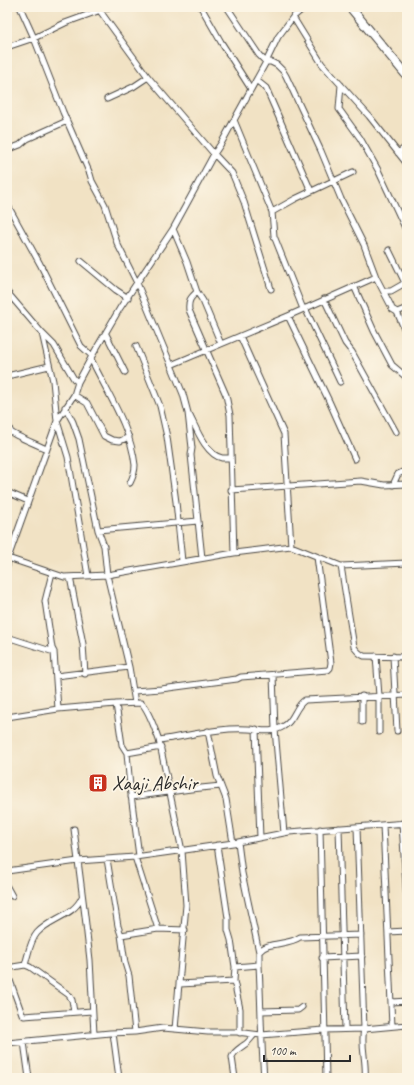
<svg xmlns="http://www.w3.org/2000/svg" width="414" height="1085" font-family="Caveat,sans-serif">
  <style>
    .lines { fill: none; stroke-linecap: round; stroke-linejoin: round }
    .minor-casing { stroke: #494642; stroke-width: 7 }
    .primary-casing { stroke: #494642; stroke-width: 10 }
    .minor { stroke: #fff; stroke-width: 5 }
    .primary { stroke: #fff; stroke-width: 8 }
    .labels { text-anchor: middle; dominant-baseline: central; stroke-width: 3.5; stroke-linejoin: round; paint-order: stroke }
    .poi-label { font-size: 20px; fill: #2b2b2b; stroke: #fcf5e5; text-anchor: start }
  </style>
  <rect width="100%" height="100%" fill="#fcf5e5"/>
  <filter id="ink" filterUnits="userSpaceOnUse"><feTurbulence type="fractalNoise" baseFrequency=".025" numOctaves="2"/><feDisplacementMap in="SourceGraphic" scale="8" xChannelSelector="R" yChannelSelector="G"/><feConvolveMatrix kernelMatrix="1 2 1 2 8 2 1 2 1" color-interpolation-filters="sRGB"/></filter>
  <filter id="wash" filterUnits="userSpaceOnUse"><feTurbulence type="fractalNoise" baseFrequency=".012" numOctaves="4" result="noise"/><feDisplacementMap in="SourceGraphic" scale="16" xChannelSelector="R" yChannelSelector="G"/><feGaussianBlur stdDeviation="0.9" result="paint"/><feColorMatrix in="noise" values="0 0 0 0 0 0 0 0 0 0 0 0 0 0 0 0 0 1.4 0 .05"/><feComposite in="paint" operator="in"/></filter>
  <g filter="url(#wash)">
    <rect width="100%" height="100%" fill="#f1e2c4"/>
  </g>
  <g filter="url(#ink)">
    <g class="lines">
      <g class="minor-casing">
        <path id="minor" d="M20,7l14,31 29,74 27,62 2,7 13,24 12,38 20,40 46,111 5,19 4,35 -1,7 11,103
          M93,7l7,4 48,66 66,77 18,19 12,29 27,87
          M201,7l20,35 30,47
          M227,7l32,48 7,7h5l6,3 6,6 3,5 35,75 20,48 23,46 12,32 15,29 1,3 5,3 10,-4
          M293,17l29,47 47,52 38,48
          M7,47l27,-9 31,-15 44,-16
          M256,80l10,8 45,103
          M341,85l-2,24 21,29 18,32 29,62
          M107,99l26,-12 15,-10
          M234,120l38,92 2,24 29,73
          M7,150l13,-5 7,-6 40,-18
          M398,153l9,-7
          M334,181l19,-9
          M7,204l33,60 41,82 11,10
          M272,212l23,-13 38,-18
          M173,229l14,33 10,30 6,9 18,43
          M81,261l35,29 12,8
          M354,286l20,45 18,34 13,11 2,4
          M384,291h7l14,-8 -16,-33
          M7,292l35,41 11,48 4,40 11,36 20,119
          M197,292c-7,6 -9,9 -8,18l37,85 4,20 4,138
          M324,299l21,44 7,9 44,80
          M305,308l35,74
          M397,312l10,23
          M288,316l41,85 26,58
          M42,333l12,12 20,34 4,3
          M106,334l19,38
          M240,336l44,98 7,112
          M136,346l24,60 7,31 9,65 6,59
          M91,359c16,33 40,69 44,106 0,7 -2,12 -5,18
          M171,365l117,-49 88,-39
          M7,376l42,-10
          M74,395l13,8 17,33 8,4 8,1 9,-4
          M65,407l8,15 6,17 19,91 6,16 3,29 22,92 6,36
          M7,416c1,5 1,12 4,16 2,3 30,14 35,17
          M190,416c6,12 16,39 32,42 3,0 6,0 9,0
          M393,485l5,-11 9,-4
          M231,490l130,-9 23,4 23,-1
          M7,492l21,9
          M98,530l100,-9
          M8,558l56,19 43,-2 127,-22 57,-7 50,20 66,-3
          M7,566l1,-8 49,-137 17,-26 4,-13 14,-26 28,-48 53,-79 41,-75 8,-12 44,-80 12,-25 15,-20 12,-10
          M341,566l13,81c3,4 5,7 10,9l43,1
          M52,573l-7,28 7,47 2,4 4,57
          M70,577l13,67 2,30
          M7,637l47,15
          M376,656l3,40v36
          M393,656l4,75
          M273,675l2,54 9,104
          M56,676l73,-9
          M134,691l27,-2 76,-10 4,-2 87,-7 2,-2 1,-5 -14,-106
          M362,696v26
          M116,704l6,41 5,8 3,34 9,69
          M7,717l51,-8 58,-5 25,-1c7,5 15,29 18,37 30,-4 60,-13 89,-11 14,1 23,5 36,-3 10,-5 11,-20 21,-26l102,-5
          M256,729l4,109
          M208,731l9,45 9,23 7,44
          M159,740l23,111 4,54 -11,124
          M127,753l34,-6
          M131,797l60,-8 30,-3
          M402,823l5,80
          M383,825l9,201
          M357,827l7,202c-4,16 3,33 1,49
          M339,828l6,201
          M74,829l11,87 5,44 4,74
          M320,829l6,249
          M238,842l4,31 17,79
          M217,845l11,73v12l3,10 4,27 -1,14 6,28v24
          M135,857l23,72
          M107,859l11,67 3,9 4,28 4,13 6,56
          M7,871l71,-10 57,-4 50,-7 48,-7 56,-11 118,-9
          M7,887l5,9
          M388,932l19,-1
          M121,935l37,-6 27,1
          M322,958l40,-2
          M25,965c3,-10 5,-24 12,-32 13,-15 37,-17 45,-36
          M259,965v-13c8,-11 29,-6 41,-15l61,-2
          M235,967l24,-2c2,38 2,75 5,113
          M7,968l18,-3 5,2 39,28 3,5 2,12
          M7,972l15,42 2,2 68,-5
          M180,984l54,-3
          M392,1002l15,-1
          M261,1011l37,-1 4,-3
          M113,1033l6,45
          M24,1042l5,36
          M7,1043l103,-10 25,-1 28,-4 45,4h29l24,3 63,-5 40,-1 43,-4
          M235,1078l-3,-21c2,-6 7,-8 12,-12 4,-2 7,-7 10,-10"/>
      </g>
      <g class="primary-casing">
        <path id="primary" d="M350,7l57,69"/>
      </g>
      <use href="#minor" class="minor"/>
      <use href="#primary" class="primary"/>
    </g>
  </g>
  <defs>
    <g id="building-square" transform="scale(1)"><rect x="-9" y="-9" width="18" height="18" rx="4" fill="#c8321e" stroke="#fcf5e5"/><path d="M-4-6H4V6H1V3H-1V6H-4ZM-2.5-4.3h1.7v1.8h-1.7ZM.8-4.3h1.7v1.8H.8ZM-2.5-1h1.7V.8h-1.7ZM.8-1h1.7V.8H.8Z" fill="#fff"/></g>
  </defs>
  <g fill-rule="evenodd">
    <use href="#building-square" x="98" y="783"/>
  </g>
  <g class="labels">
    <g class="poi-label">
      <text x="112" y="783">Xaaji Abshir</text>
    </g>
  </g>
  <rect width="414" height="1085" fill="none" stroke="#fcf5e5" stroke-width="24"/>
  <path d="M264 1055v6h86v-6" fill="none" stroke="#2b2b2b" stroke-width="2"/>
  <text x="270" y="1055" font-size="12" fill="#2b2b2b" stroke="#fcf5e5" stroke-width="3" paint-order="stroke">100 m</text>
</svg>
